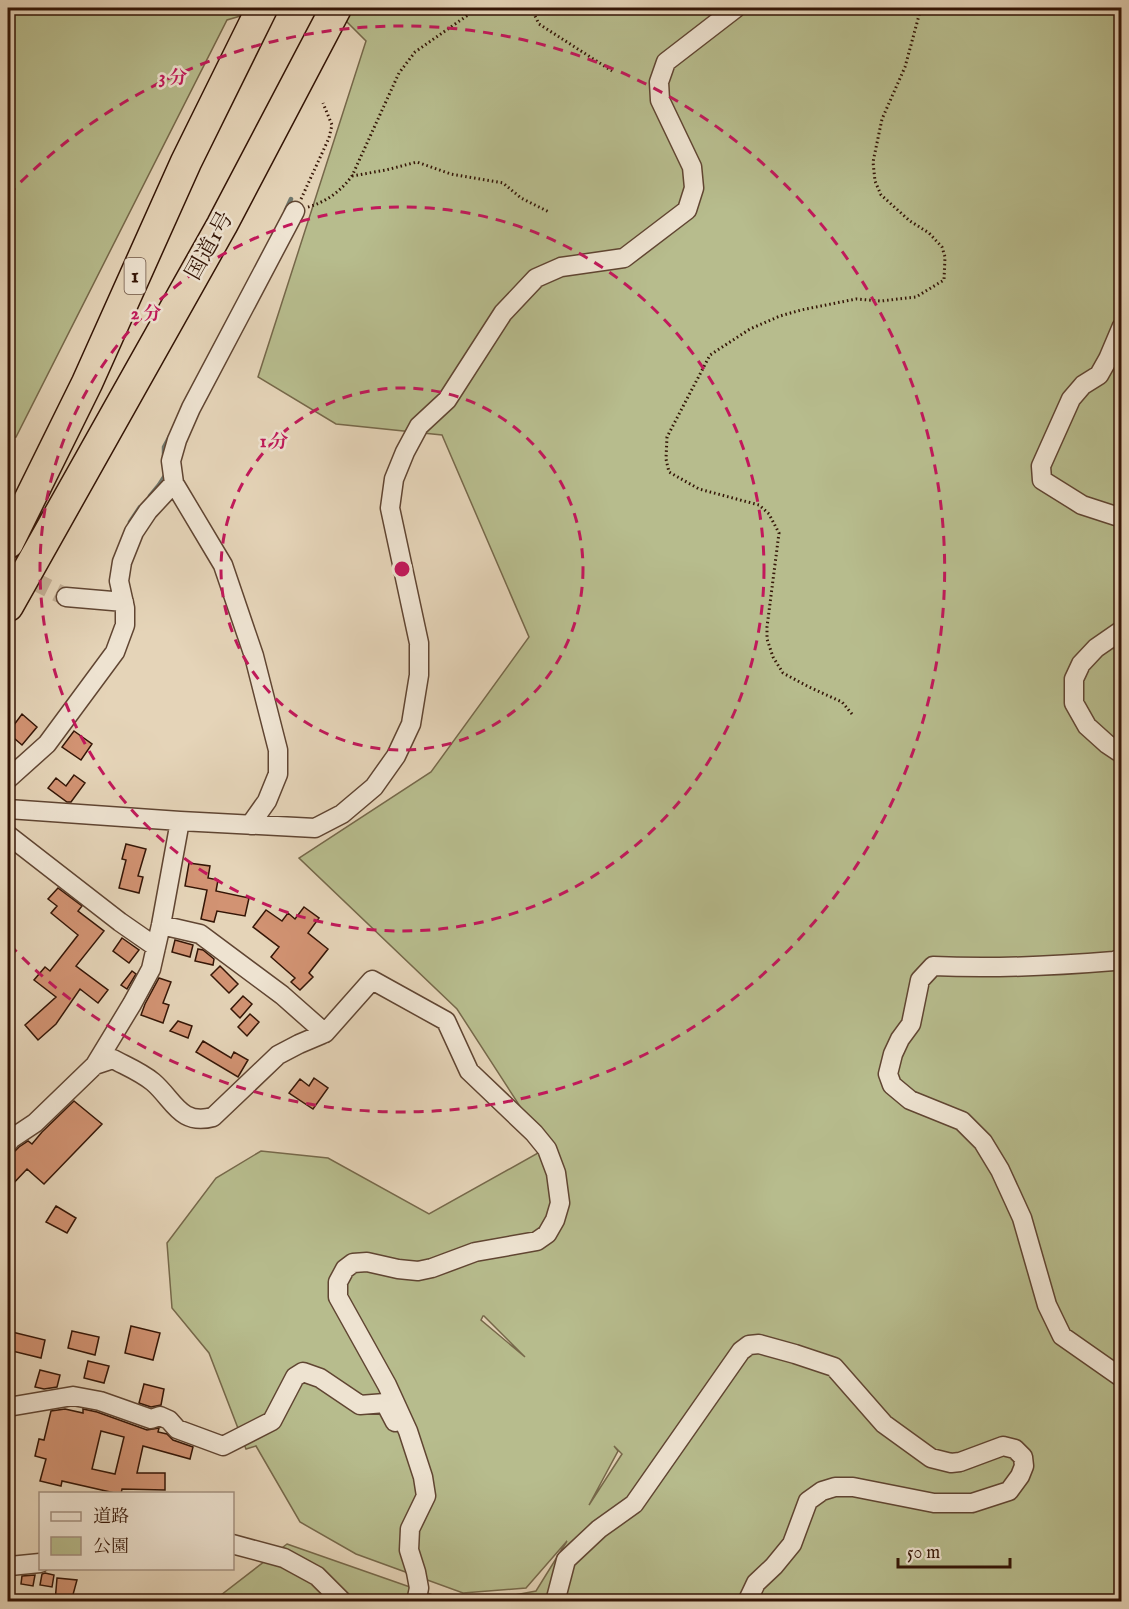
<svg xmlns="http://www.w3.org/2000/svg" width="1129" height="1609" font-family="'IM FELL English','Noto Serif JP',serif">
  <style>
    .green { fill: #b7bc8d; stroke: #76684a; stroke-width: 1.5; fill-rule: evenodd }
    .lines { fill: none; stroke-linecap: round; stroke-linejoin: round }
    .stream { stroke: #6f776d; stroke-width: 4.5 }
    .building { fill: #d29373; stroke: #341506; stroke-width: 1.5; fill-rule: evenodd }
    .minor-tunnel { stroke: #c2ae94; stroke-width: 18; stroke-dasharray: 18 9; stroke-linecap: butt }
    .minor-casing { stroke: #604532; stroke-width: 21 }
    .trunk-casing { stroke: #341506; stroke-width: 33 }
    .path { stroke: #341506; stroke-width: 3; stroke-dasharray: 1.5 3; stroke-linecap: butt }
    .minor { stroke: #eee3d1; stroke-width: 18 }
    .trunk { stroke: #e5d4b8; stroke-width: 30 }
    .ring { fill: none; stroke: #c2185b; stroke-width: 3; stroke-dasharray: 10 8 }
    .labels { text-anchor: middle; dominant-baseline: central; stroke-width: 5; stroke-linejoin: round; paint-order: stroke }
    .shield { fill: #eee3d1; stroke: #6c5343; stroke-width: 1.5 }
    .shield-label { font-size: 21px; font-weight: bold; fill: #341506 }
    .street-label { font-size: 22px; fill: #341506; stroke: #eee3d1 }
    .centre { fill: #c2185b; stroke: #eee3d1; stroke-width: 3 }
    .ring-label { font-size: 18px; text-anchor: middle; font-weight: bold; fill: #c2185b; stroke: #eee3d1; stroke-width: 5; stroke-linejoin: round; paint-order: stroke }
  </style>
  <rect width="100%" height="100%" fill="#e5d4b8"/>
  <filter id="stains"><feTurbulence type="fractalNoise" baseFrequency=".00333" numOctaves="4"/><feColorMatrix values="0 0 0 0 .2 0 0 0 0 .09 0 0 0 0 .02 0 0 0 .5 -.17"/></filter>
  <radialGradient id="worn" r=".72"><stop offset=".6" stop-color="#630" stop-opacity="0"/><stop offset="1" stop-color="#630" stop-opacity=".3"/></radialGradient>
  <path class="green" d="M8,8h260l-41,12 -211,417 -8,1z
    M333,8h788v1593h-638l53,-10 31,-50 -41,47 -63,5 -107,-39 -56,-32 -44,-76 -10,3 -37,-96 -37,-45 -5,-65 49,-65 45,-27 67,7 101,56 118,-66 -90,-139 -158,-151 132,-86 98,-135 -87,-202 -106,-11 -78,-47 108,-336zM483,1316h1l41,41 -44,-37zM614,1446l8,8 -33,51 29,-54z
    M287,1544l163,57 -238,1z"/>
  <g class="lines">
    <path class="stream" d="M286,210l5,-11
      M164,456v-9l6,-11
      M150,496l9,-11 7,-11
      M130,522l10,-15"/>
  </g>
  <path class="building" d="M22,714l15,13 -15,18 -14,-12z
    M74,731l18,13 -11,16 -19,-13z
    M74,775l11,8 -14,19h-4l-19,-14 8,-10 10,8z
    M126,844l20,5 -8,27 5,1 -4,16 -20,-5 7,-28 -4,-1z
    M189,863l21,3 -2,12 10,2 -2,11 33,7 -4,18 -28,-5 -3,11 -13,-3 6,-29 -22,-4z
    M58,888l24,18 -4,5 26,20 -28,35 32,24 -10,13 -18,-14 -24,35 -18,16 -13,-15 31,-28 -22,-17 11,-13 5,4 28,-36 -27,-22 6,-7 -9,-7z
    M304,907l15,11 -11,15 20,16 -19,24 4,4 -13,13 -9,-8 4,-4 -24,-21 8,-10 -26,-20 13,-17 16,11 6,-8 7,6z
    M122,938l17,12 -10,13 -16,-12z
    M175,940l18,5 -3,12 -18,-5z
    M198,949l5,1 11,9 -1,6 -18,-4z
    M220,966l18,18 -9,9 -18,-18z
    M132,971l4,3 -9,15 -6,-4z
    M159,978l12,4 -8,21 6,2 -6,18 -22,-8 4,-11z
    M243,996l9,8 -12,14 -9,-9z
    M250,1014l9,8 -12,14 -9,-9z
    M178,1021l14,5 -4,12 -18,-7z
    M203,1041l28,17 3,-6 14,8 -10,17 -42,-25z
    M314,1078l14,10 -15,21 -24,-16 11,-14 9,7z
    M74,1101l28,23 -58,60 -17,-15 -19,20v-31l11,-11 9,-6 4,3 10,-12z
    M56,1206l20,12 -9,15 -21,-11z
    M131,1326l29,7 -7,27 -28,-7z
    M8,1331l37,9 -4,18 -33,-8z
    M72,1331l27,6 -4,18 -27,-7z
    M88,1361l21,5 -5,17 -20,-5z
    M40,1370l20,5 -3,12 -13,2 -9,-2z
    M144,1384l20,5 -3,16 -10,2 -12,-4z
    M65,1409l18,4v-4l14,3 50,18 12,-2 -1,4 9,2 6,6 20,7 -3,12 -47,-13 -6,27h28v17l-43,-1 -1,5h-2l-57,-13 -1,5 -21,-5 6,-22 -11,-3 4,-17 5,1 7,-29zM101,1431l23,6 -9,37 -23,-5z
    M45,1573l9,2 -2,12 -12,-2 2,-11z
    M35,1575l-2,11 -12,-2 1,-8z
    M57,1578l20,2 -6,22h-16z"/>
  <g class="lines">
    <path class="minor-tunnel" d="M8,568l58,29"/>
    <g class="minor-casing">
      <path id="minor" d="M1122,326l-14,33 -9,16 -16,10 -12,14 -30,67 1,14 40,25 40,13
        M66,597l58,5
        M1122,630l-26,18 -15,16 -7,15v24l13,23 20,18 15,10
        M8,779l39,-35 68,-92 10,-27v-17l-6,-27 3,-19 12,-30 14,-21 26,-28
        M8,809l172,12 135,7 27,-14 32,-27 22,-31 15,-32 8,-49v-32l-29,-135 4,-29 11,-27 14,-26 28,-26 56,-87 33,-35 25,-11 63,-9 63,-48 7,-22 -2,-21 -32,-67 -1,-18 7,-20 70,-54
        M250,825l17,-24 11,-27v-24l-24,-94 -31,-91 -49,-82 -3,-22 6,-21 14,-32 104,-197
        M8,835l112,87 36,25
        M161,925l39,9 82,61 43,38
        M1122,958l-8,3c-60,5 -120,8 -181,5l-13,14 -9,44 -11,15 -7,15 -5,20 4,11 18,15 52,21 21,21 17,28 22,48 25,87 15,31 60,42
        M95,1065l37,-61 19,-35 10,-44 19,-104
        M8,1143l3,-4 24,-16 60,-58 18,-6c13,7 28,13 40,23 21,18 27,44 60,35l65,-62 21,-11 26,-11 47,-53 74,41 23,50 65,62 13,16 9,24 4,30 -5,17 -8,14 -10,7 -62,11 -43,16 -14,3 -20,-2 -31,-7 -14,1 -8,6 -7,13v15l49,88 21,46 15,46 3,19 -16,33 -1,21 7,22 3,16 -3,14
        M8,1407l65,-11 27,5 51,18 9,-3 9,4 8,9 46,17 49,-25 23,-44 8,-5 17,6 40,27 25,-2 10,19
        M232,1544l52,14 33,18 26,26
        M8,1567l2,-1 30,-3
        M555,1602l11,-42 33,-31 35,-25 107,-153 8,-6 10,-1 36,10 39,13 50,57 47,34 20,5 9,-1 43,-16 12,3 8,8 1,9 -4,10 -11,15 -37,12h-38l-81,-16h-18l-13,4 -14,10 -16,43 -18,22 -18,17 -9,19"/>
    </g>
    <g class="trunk-casing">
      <path id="trunk" d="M8,543l79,-160 99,-221 76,-154
        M8,606l214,-381 114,-217"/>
    </g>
    <path class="path" d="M531,8l8,16 73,47
      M352,176l34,-6 31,-8 34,12 52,9 18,15 28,14
      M301,199l28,-61 3,-13 -9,-22
      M308,207c18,-5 33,-16 44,-31l47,-103 16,-21 63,-44
      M852,714l-10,-12 -33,-15 -26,-14 -10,-16 -6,-18v-12l12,-94 -10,-19 -10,-9 -60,-16 -30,-17 -3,-13 1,-22 43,-82 40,-26 30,-13 21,-6 55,-11 25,2 35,-4 28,-17 1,-23 -3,-10 -13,-14 -19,-12 -29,-26 -6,-14 -2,-19 9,-43 23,-52 16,-59"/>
    <use href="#minor" class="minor"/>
    <use href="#trunk" class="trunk"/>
  </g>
  <g class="ring">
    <circle cx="402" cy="569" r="181"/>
    <circle cx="402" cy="569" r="362"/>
    <path d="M8 195A543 543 0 1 1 8 943"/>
  </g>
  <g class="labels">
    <rect class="shield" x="124.5" y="258" width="21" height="36" rx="4.5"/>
    <g class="shield-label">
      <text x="135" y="276">1</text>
    </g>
    <g class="street-label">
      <text transform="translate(210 246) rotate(-61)">国道1号</text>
    </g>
  </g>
  <circle cx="402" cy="569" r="9" class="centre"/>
  <g class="ring-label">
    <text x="173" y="83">3 分</text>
    <text x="146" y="319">2 分</text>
    <text x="274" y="447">1 分</text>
  </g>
  <rect width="1129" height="1609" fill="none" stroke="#e5d4b8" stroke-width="30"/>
  <rect x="9" y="9" width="1111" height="1591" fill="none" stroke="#341506" stroke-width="3"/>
  <rect x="15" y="15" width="1099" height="1579" fill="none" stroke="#341506" stroke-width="1.5"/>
  <rect x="39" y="1492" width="195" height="78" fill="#eee3d1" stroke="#a49180" stroke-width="1.5"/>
  <rect x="51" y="1512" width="30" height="9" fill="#eee3d1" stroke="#a49180" stroke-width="1.5"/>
  <text x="93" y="1522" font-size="18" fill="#341506">道路</text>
  <rect x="51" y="1537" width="30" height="18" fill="#b7bc8d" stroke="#a49180" stroke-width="1.5"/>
  <text x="93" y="1552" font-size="18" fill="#341506">公園</text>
  <path d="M898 1558v9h112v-9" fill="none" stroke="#341506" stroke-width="3"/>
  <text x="907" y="1558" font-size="18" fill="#341506" stroke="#eee3d1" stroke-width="4.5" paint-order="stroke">50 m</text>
  <rect width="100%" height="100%" filter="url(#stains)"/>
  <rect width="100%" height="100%" fill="url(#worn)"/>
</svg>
